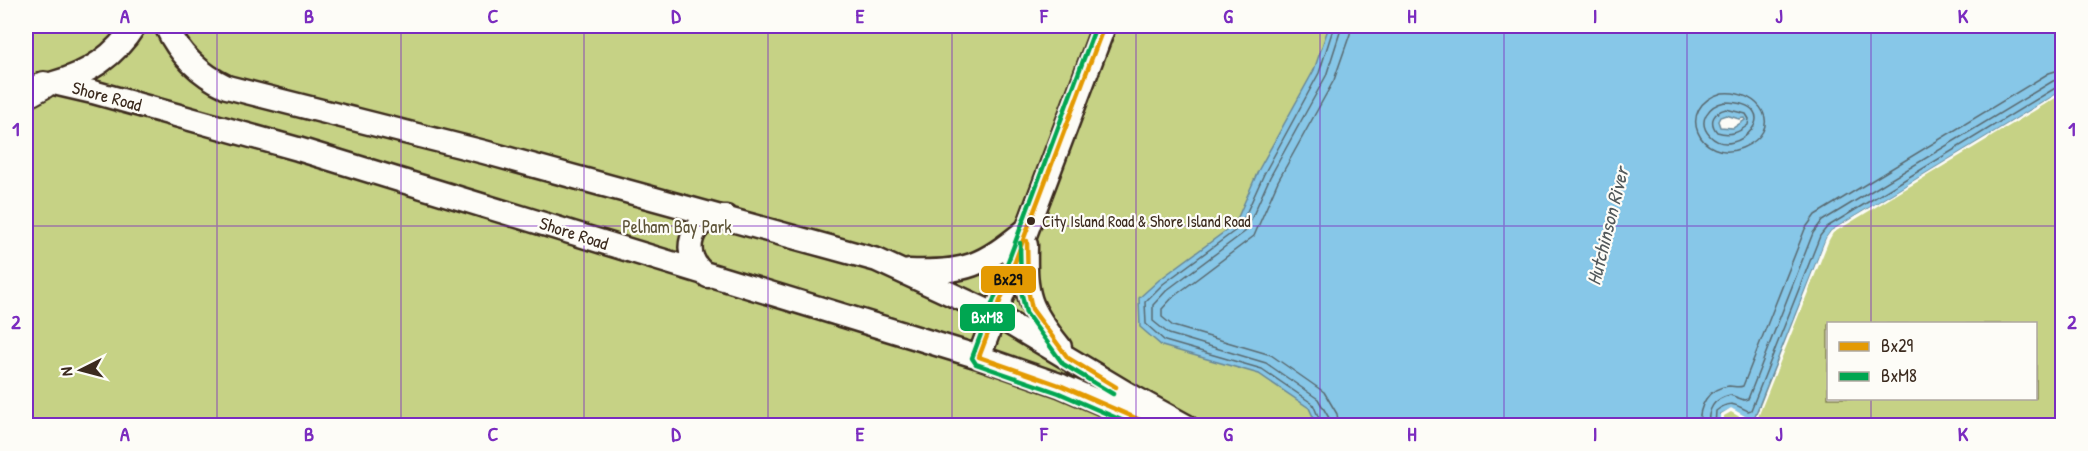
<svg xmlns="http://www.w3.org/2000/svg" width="2088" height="451" font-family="'Patrick Hand',sans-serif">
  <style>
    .green { fill: #c6d285; stroke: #807e52; stroke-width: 1.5; fill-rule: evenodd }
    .water { fill: #87c7e8; stroke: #698897; stroke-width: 1.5; fill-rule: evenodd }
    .pier { fill: #fdfcf7 }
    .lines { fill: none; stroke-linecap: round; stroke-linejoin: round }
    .shore { stroke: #59696f; stroke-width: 1.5 }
    .major-casing { stroke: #3b2a1e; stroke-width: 27 }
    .highway-casing { stroke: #3b2a1e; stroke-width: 30 }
    .major { stroke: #fdfcf7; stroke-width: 22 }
    .highway { stroke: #fdfcf7; stroke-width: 26 }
    .bus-1-casing { stroke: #fdfcf7; stroke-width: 9 }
    .bus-2-casing { stroke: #fdfcf7; stroke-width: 9 }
    .bus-1 { stroke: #e49a03; stroke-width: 4.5 }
    .bus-2 { stroke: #00a651; stroke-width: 4.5 }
    .grid { fill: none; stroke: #7b2cbf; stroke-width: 1.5; stroke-opacity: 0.55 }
    .bus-dot { fill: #3b2a1e; stroke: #fdfcf7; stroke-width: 2 }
    .labels { text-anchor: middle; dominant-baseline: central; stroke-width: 4.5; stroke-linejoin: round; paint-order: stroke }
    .bus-label { font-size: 16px; fill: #3b2a1e; stroke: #fdfcf7; text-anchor: start }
    .street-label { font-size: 18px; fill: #3b2a1e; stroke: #fdfcf7 }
    .park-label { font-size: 18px; fill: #5e5438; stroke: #fdfcf7 }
    .water-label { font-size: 20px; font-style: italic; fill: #52595b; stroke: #fdfcf7 }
    .line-badge { stroke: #fdfcf7; stroke-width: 2 }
    .badge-label { font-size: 16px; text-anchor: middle; font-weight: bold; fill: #fff }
    .pale-badge-label { font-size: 16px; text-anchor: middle; font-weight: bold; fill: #111 }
    .neatline { fill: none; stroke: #7b2cbf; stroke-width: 2 }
    .grid-label { font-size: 20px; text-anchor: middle; font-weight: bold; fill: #7b2cbf }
  </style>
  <rect width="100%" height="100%" fill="#fdfcf7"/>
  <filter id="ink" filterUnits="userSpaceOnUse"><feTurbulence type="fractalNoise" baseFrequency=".0167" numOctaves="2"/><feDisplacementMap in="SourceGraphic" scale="12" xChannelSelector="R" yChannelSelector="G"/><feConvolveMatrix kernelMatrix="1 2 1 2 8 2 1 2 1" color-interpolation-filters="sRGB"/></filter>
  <g filter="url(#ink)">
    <path class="green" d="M26,26h1323l66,399h-1389z
      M2062,91v334l-341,1v-12l10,-6 23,13 72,-183 5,-7zM1828,324h208v74h-208z"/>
    <path class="water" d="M1329,26h733v65l-231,140 -5,7 -73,183 -22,-12 -10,5v12l-404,-1 -8,-17 -50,-34 -97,-28 -22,-19 -1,-29 20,-18 76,-56 23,-53 56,-101zM1726,115l13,4 5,-1 1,2 -12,8 -13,-1 -2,-6 2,-4z"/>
    <path class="pier" d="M2062,91v3l-229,139 -4,7 -73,182 -4,2 -21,-12 -7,4v10l-3,-1v-11l10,-6 23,13 72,-183 5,-7z"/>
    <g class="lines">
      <path class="shore" d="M1722,93c39,-4 64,37 20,55 -42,17 -69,-41 -20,-55z
        M1725,102c65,1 11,61 -15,34 -14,-15 -1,-31 15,-34z
        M1726,109l20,5 3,5 -1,6c-10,8 -18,11 -31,7 -9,-11 -3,-20 9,-23z
        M1322,426l-9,-22 -51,-35 -97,-28 -19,-17 -1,-22 18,-18 77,-57 24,-53 55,-101 15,-47
        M1330,426l-1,-8 -11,-19 -52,-36 -97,-29 -16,-13v-16l14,-15 79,-59 24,-54 56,-101 16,-50
        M1339,426l-2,-12 -13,-22 -53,-37 -98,-29 -11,-9v-8l11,-12 81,-61 24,-55 56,-101 16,-46 1,-8
        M1699,426c0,-20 8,-38 30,-40 5,0 9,2 14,0l62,-157 10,-14 234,-142 13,-4
        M1708,426c0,-17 5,-27 22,-31l14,5 4,-1 65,-166 9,-12 231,-140 9,-3
        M1715,426l1,-15c13,-11 19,-7 32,0l3,-1 69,-174 7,-9 230,-140 5,-1"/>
      <g class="major-casing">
        <path id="major" d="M166,26c13,28 33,48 61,61l257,65 393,108 117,54 132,79 60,33
          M54,83l39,9 205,57 681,208 83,29 93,40
          M54,83c34,-9 61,-27 80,-57
          M1026,245c-1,51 2,62 34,102
          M909,271c57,2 73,-5 117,-41
          M708,276c-31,-19 -18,-61 18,-59
          M979,357l125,-331"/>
      </g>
      <g class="highway-casing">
        <path id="highway" d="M26,95l18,-10"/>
      </g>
      <use href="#major" class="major"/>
      <use href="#highway" class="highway"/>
      <g class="bus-1-casing">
        <path id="bus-1" d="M1104,26l-125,331 83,29 92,40
          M1027,241l1,49 4,19 36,49 48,29"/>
      </g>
      <g class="bus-2-casing">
        <path id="bus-2" d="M1096,26l-124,332 4,6 83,29 76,33
          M1020,243l1,48 5,22 37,51 50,30"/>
      </g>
      <use href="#bus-1" class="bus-1"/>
      <use href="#bus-2" class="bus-2"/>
    </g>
  </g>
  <path class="grid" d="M217,26v400M401,26v400M584,26v400M768,26v400M952,26v400M1136,26v400M1320,26v400M1504,26v400M1687,26v400M1871,26v298M26,226h2036M1871,398v28"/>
  <circle class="bus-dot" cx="1031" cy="221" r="5"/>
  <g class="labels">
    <g class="bus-label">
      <text x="1042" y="221">City Island Road &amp; Shore Island Road</text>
    </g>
    <g class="street-label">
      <text transform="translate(107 96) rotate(15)">Shore Road</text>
      <text transform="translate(574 233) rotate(18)">Shore Road</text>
    </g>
    <g class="park-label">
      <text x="677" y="226">Pelham Bay Park</text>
    </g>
    <g class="water-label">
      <text transform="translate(1607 226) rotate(-76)">Hutchinson River</text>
    </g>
  </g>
  <g class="line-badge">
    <rect x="980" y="265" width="57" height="29" rx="6" fill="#e49a03"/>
    <rect x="959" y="303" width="57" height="29" rx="6" fill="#00a651"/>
  </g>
  <g class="badge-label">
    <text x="987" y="323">BxM8</text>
  </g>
  <g class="pale-badge-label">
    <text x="1008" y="285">Bx29</text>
  </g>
  <rect width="2088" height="451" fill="none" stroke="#fdfcf7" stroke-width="66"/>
  <rect x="1827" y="322" width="210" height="78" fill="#fdfcf7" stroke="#afa8a0" stroke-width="1.5"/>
  <rect x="1839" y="342" width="30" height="9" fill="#e49a03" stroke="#afa8a0" stroke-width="1.5"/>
  <text x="1881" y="352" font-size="18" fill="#3b2a1e">Bx29</text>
  <rect x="1839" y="372" width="30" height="9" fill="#00a651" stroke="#afa8a0" stroke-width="1.5"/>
  <text x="1881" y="382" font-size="18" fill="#3b2a1e">BxM8</text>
  <g transform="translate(81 370) rotate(264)" stroke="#fdfcf7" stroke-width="4.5" paint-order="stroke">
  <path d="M0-4.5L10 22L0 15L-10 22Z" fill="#3b2a1e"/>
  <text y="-9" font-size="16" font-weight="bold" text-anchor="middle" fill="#3b2a1e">N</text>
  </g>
  <rect x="33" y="33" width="2022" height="385" class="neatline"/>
  <g class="grid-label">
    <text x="125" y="23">A</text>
    <text x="309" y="23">B</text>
    <text x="493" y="23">C</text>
    <text x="676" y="23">D</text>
    <text x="860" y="23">E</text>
    <text x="1044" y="23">F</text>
    <text x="1228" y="23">G</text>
    <text x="1412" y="23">H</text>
    <text x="1595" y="23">I</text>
    <text x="1779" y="23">J</text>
    <text x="1963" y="23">K</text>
    <text x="16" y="136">1</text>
    <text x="2072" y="136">1</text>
    <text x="16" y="329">2</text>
    <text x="2072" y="329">2</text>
    <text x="125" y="441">A</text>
    <text x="309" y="441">B</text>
    <text x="493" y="441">C</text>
    <text x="676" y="441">D</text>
    <text x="860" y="441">E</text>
    <text x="1044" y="441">F</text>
    <text x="1228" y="441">G</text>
    <text x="1412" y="441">H</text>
    <text x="1595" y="441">I</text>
    <text x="1779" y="441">J</text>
    <text x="1963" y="441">K</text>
  </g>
</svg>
